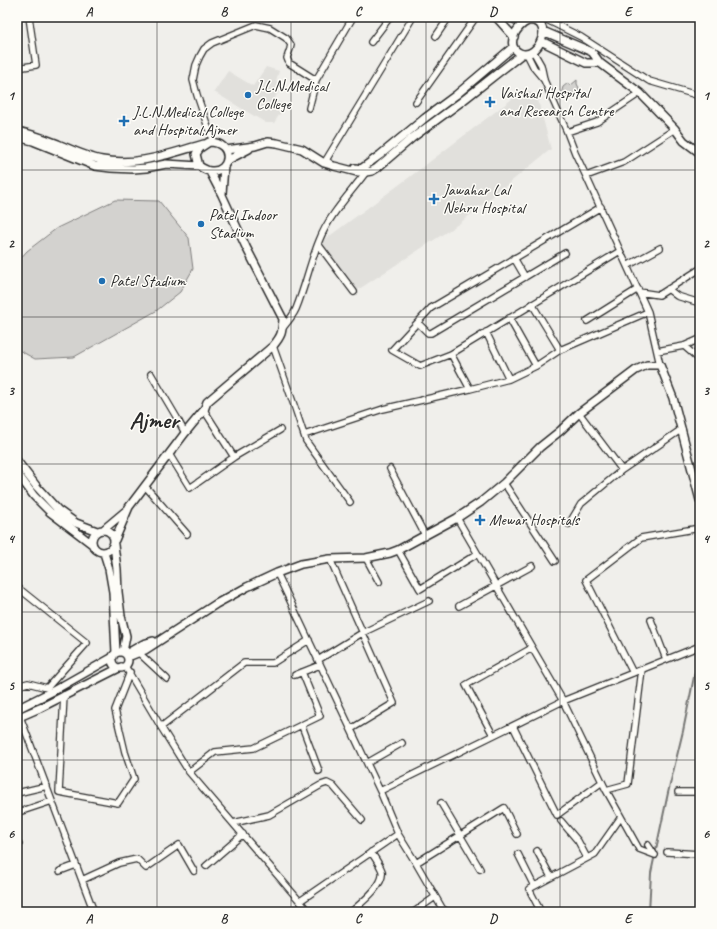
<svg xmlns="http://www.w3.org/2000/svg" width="717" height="929" font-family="Caveat,sans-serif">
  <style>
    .built { fill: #e1e0dc }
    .green { fill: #d3d2cf; stroke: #7f7e7d }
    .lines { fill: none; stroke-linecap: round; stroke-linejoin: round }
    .stream { stroke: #777775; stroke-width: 2 }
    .minor-casing { stroke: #2b2b2b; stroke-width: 8 }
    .tertiary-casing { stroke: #2b2b2b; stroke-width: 10 }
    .minor { stroke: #fdfcf7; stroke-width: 5.5 }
    .tertiary { stroke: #fdfcf7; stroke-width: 7 }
    .grid { fill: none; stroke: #2b2b2b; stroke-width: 1; stroke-opacity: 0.55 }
    .poi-dot { fill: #1f6fb2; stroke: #fdfcf7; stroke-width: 1.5 }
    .labels { text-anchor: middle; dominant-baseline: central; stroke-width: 3; stroke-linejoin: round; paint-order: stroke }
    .poi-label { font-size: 16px; fill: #2b2b2b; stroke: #fdfcf7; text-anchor: start }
    .town-label { font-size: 24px; font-weight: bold; fill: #2b2b2b; stroke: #fdfcf7 }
    .neatline { fill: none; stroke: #2b2b2b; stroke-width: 1.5 }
    .grid-label { font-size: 13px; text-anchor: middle; font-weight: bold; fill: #2b2b2b }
  </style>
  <rect width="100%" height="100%" fill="#f0efeb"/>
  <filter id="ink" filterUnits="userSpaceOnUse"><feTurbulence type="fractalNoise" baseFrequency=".025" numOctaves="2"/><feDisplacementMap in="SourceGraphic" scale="8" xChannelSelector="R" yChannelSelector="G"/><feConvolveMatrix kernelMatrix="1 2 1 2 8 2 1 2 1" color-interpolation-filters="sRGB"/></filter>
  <g filter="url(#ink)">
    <path class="built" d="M266,67l13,4 -3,10 6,6 -8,12 11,7 -11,17h-8l-52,-31 14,-21 25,15z
      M525,89l12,7 14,53 -91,74 -104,68 -36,-48 91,-67z"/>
    <path class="green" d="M577,80v4l3,6 -21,11 4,-14 5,-4 2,3z
      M115,200l44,1 30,37 4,31 -13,23 -24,19 -82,46 -39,2 -18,-10v-87l10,-11 30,-23z"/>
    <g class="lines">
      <path class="stream" d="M649,912l2,-39 17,-80 15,-62 12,-59 5,-3"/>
      <g class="minor-casing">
        <path id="minor" d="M541,17l40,20 68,44 51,15
          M436,36l13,-19
          M371,42l19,-25
          M533,51l8,14 3,14
          M527,54l7,14 10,12 23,52 8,21 11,23 62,136 12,53
          M17,68l19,-3 -7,-48
          M416,102l60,-85
          M309,108l7,-28 37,-63
          M567,132l30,-10 43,-29
          M213,142l-16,-47 -4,-15 3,-15 4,-9 4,-7 8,-6 44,-18 14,3 16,10 3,4 2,3 -1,4 -3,9 2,5 27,17
          M331,164l-5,-4 87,-143
          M586,176l38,-14 51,-33
          M601,207l-170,101 -39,42 28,16 31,-12 169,-103
          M318,244l36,48
          M514,258l11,19
          M627,266l33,-18
          M668,289l9,7 23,7
          M639,292l20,3 41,-26
          M532,304l28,46
          M509,318l27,48
          M587,321l51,-32
          M418,323l10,10h3l134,-80
          M282,329c5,-6 11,-13 14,-20 9,-22 14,-46 23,-68 10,-26 30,-46 47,-69
          M486,332l23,47
          M273,346l22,62 11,33 44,61
          M684,346l16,14
          M657,351l27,-5 16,-7
          M451,354l19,35
          M151,374l26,44 8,15
          M304,435l79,-26 87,-20 39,-10 27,-13 24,-16 88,-38
          M169,454l21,34 44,-31 -30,-47
          M234,457l46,-27
          M390,469l35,66
          M622,470l60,-41
          M504,483l51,78
          M145,486l42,48
          M457,518l106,183 43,89 33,59 16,6
          M569,524l12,-20 41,-34 -43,-57
          M398,550l22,39 57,-35
          M366,558l13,24
          M330,559l64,144 -43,26
          M277,573l103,218 18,43 18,29 26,45 5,4
          M17,587l70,56 -40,45 -19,-5 -11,3
          M459,606l73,-40
          M651,620l15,39
          M139,653l28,26
          M318,660l44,-27 67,-32
          M125,666l36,61 28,45 120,140
          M633,673l-47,-93 55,-42 59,-10
          M295,675l25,-10
          M64,695l-5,97 59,11 16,-24 -9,-27 -10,-42 15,-38
          M19,714l75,198
          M302,726l17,45
          M513,726l44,89 45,-33
          M161,727l83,-64h29l36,-23
          M493,735l-27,-50 66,-37
          M367,763l35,-20
          M189,772l26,-20 39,-4 66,-32 -18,-44
          M606,790l22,-6 14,-115
          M380,791l183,-90 137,-55
          M678,792h22
          M17,793l30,-7
          M441,803l39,66
          M22,811l30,-10
          M561,821l17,20 9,17
          M233,823l36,-8 52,-30 6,-2 6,3 29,34
          M17,844h2
          M648,845l6,9
          M537,851l14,26
          M667,852l33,2
          M518,854l16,32
          M416,863l88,-55 13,26
          M206,866l37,-32
          M60,871l16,-6
          M82,880l37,-17 18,-4 9,9 33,-23 15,26
          M300,901l98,-67
          M351,912c9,-8 34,-27 31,-41 -2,-6 -7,-13 -11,-19
          M414,912l21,-15
          M541,912l-12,-23 66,-35 26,-37"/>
      </g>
      <g class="tertiary-casing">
        <path id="tertiary" d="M496,17l18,20
          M509,17l14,6
          M528,21c28,-3 11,40 -8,32 -16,-7 -3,-28 8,-32z
          M543,31l49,21 8,11 40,30 35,36 9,12 16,12
          M541,41l45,22h14
          M17,131c14,3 28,8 41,13 14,6 29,13 44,16 35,7 69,-7 102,-16
          M17,137l16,4 62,25 16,2 22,1 13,-1 20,-4 33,2
          M209,142c26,0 22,31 2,29 -4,0 -9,-3 -12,-5l-3,-12 4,-6z
          M226,150l29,-4 13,-4 9,1 25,6 22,14 10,3 23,6h9l6,-1 5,-3 35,-30 49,-36 61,-48
          M228,160l21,-11
          M355,168l6,1 19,-14 45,-37 31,-23 57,-48
          M222,194l2,-28
          M17,461l20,26 21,23 18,13 21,8
          M17,473l17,23 16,16 42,32
          M92 541a11 11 0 1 1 22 0a11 11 0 1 1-22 0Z
          M103,530l25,-21
          M115,540l14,-33 56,-74 19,-23 3,-8 66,-56c9,-11 9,-13 10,-27l-37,-72 -24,-52 -12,-23
          M114,545l3,24 1,23 3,24 5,20 -3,16
          M104,553l5,16 4,23 3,61
          M112 660a8 8 0 1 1 16 0a8 8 0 1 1-16 0Z
          M126,654l17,-10 10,-3
          M128,657l17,-7 71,-46 31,-17 30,-14 24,-9 29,-5 36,-1 24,-5 8,-3 59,-32 24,-16 23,-19 36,-36 20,-16 19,-18 57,-43 11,-5h13l13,33 27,102
          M17,709l36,-18 60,-34
          M17,718l23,-10 81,-41"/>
      </g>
      <use href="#minor" class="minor"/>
      <use href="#tertiary" class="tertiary"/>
    </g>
  </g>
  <path class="grid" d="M157,17v895M291,17v895M426,17v895M560,17v895M17,170h683M17,317h683M17,464h683M17,612h683M17,760h683"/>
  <g class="poi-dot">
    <circle cx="248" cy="95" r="4"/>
    <path d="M488 96h4v4h4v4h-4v4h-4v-4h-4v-4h4z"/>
    <path d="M122 115h4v4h4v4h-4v4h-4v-4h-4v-4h4z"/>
    <path d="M432 193h4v4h4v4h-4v4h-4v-4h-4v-4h4z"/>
    <circle cx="201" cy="224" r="4"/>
    <circle cx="102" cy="281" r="4"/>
    <path d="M478 514h4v4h4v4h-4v4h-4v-4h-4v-4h4z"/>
  </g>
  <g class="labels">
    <g class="poi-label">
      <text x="256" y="86">J.L.N.Medical<tspan x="256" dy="18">College</tspan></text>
      <text x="499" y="93">Vaishali Hospital<tspan x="499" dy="18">and Research Centre</tspan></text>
      <text x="133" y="112">J.L.N.Medical College<tspan x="133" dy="18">and Hospital,Ajmer</tspan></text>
      <text x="443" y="190">Jawahar Lal<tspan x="443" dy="18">Nehru Hospital</tspan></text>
      <text x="209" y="215">Patel Indoor<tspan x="209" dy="18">Stadium</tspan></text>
      <text x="110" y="281">Patel Stadium</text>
      <text x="489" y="520">Mewar Hospitals</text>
    </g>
    <g class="town-label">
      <text x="154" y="420">Ajmer</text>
    </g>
  </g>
  <rect width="717" height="929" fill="none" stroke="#fdfcf7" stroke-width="44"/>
  <rect x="22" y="22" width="673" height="885" class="neatline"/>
  <g class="grid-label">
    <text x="89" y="16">A</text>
    <text x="224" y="16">B</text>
    <text x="358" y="16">C</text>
    <text x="493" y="16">D</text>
    <text x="628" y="16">E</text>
    <text x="11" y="100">1</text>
    <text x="706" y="100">1</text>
    <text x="11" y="248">2</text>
    <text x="706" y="248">2</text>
    <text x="11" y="395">3</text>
    <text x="706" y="395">3</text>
    <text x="11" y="543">4</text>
    <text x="706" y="543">4</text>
    <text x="11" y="690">5</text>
    <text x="706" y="690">5</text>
    <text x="11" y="838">6</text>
    <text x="706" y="838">6</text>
    <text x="89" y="923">A</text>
    <text x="224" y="923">B</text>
    <text x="358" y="923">C</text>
    <text x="493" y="923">D</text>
    <text x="628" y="923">E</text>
  </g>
</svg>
